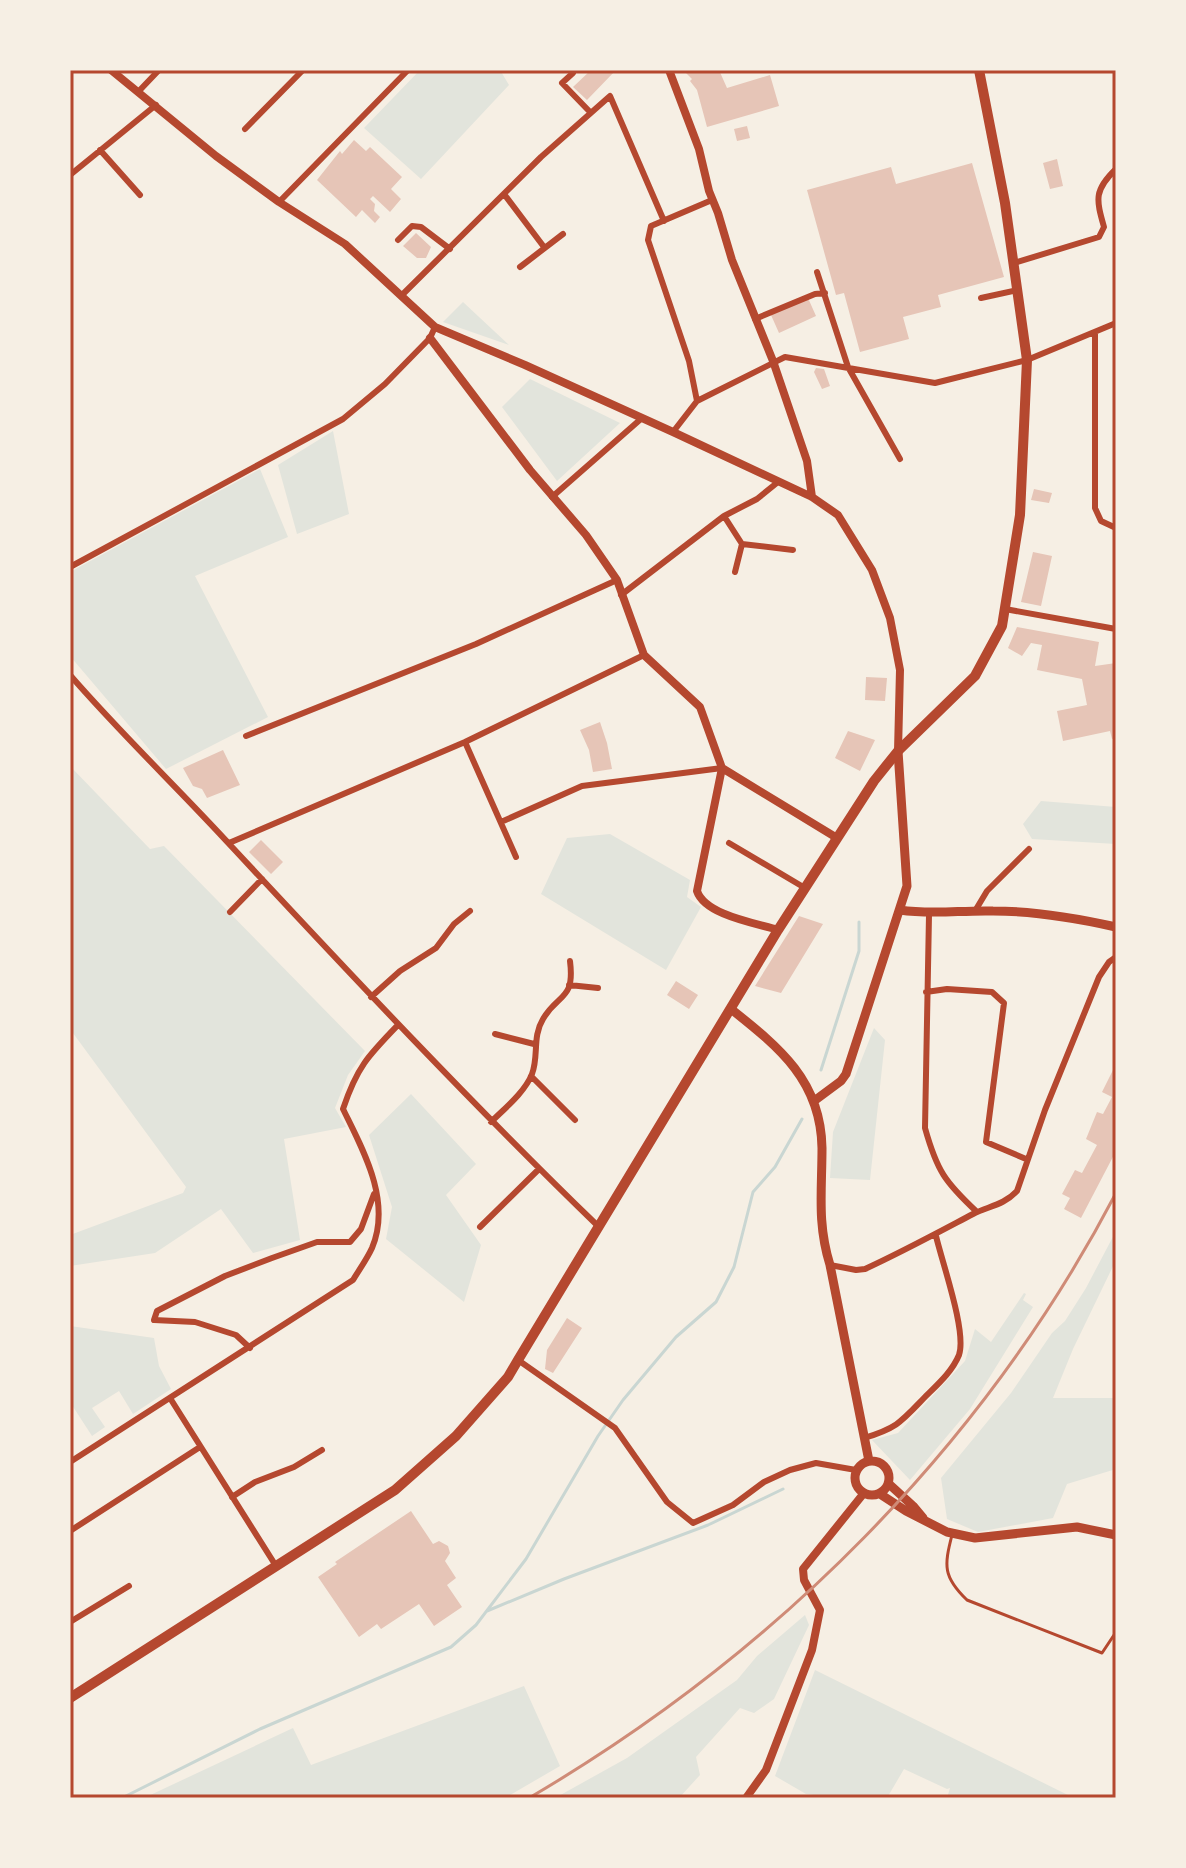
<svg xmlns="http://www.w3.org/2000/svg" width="1186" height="1868" font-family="Spectral,serif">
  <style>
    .green { fill: #e2e4dc }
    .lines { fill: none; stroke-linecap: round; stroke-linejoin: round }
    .stream { stroke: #c9d6d2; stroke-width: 3 }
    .building { fill: #e6c5b7 }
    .service { stroke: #b5482f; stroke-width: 3 }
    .minor { stroke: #b5482f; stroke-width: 6 }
    .tertiary { stroke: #b5482f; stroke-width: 8 }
    .secondary { stroke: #b5482f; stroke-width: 9 }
    .primary { stroke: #b5482f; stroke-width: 10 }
    .rail { stroke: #cf8b77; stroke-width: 3 }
    .neatline { fill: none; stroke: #b5482f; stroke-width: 3 }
  </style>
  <rect width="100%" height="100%" fill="#f6efe4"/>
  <path class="green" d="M420,70h80l9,15 -88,94 -57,-51z
    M463,302l46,43 -66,-23z
    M530,379l90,44 -63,58 -55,-74z
    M333,431l16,83 -52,20 -19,-69z
    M260,469l28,68 -93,39 73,141 -102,52 -96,-113v-84z
    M70,766l80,83 14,-3 201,205 -17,24 -13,33 11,19 -62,12 16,101 -47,13 -32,-44 -66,44 -85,13v-31l113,-42 3,-6 -116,-158z
    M1041,801l75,6v37l-84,-5 -9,-15z
    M610,834l80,46 -3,17 14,10 -35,63 -125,-76 26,-56z
    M874,1028l11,12 -15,140 -40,-2 3,-46z
    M411,1094l65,70 -30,31 35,50 -17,57 -78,-63 6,-32 -23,-72z
    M1116,1231v29l-43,89 -20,49h63v71l-49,15 -14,34 -75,14 -31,-13 -6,-41 70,-85 41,-60 13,-12 21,-33z
    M1024,1293l2,1 -3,6 10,7 -63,102 -60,71 -38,-40 26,-7 67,-72 10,-32 16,13z
    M70,1326l84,12 5,28 12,23 -38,25 -14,-23 -27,17 13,19 -13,9 -22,-34z
    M805,1615l4,10 -35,74 -20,14 -14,-5 -44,49 4,18 -21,23h-124l72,-40 110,-78 20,-24z
    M815,1670l259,128h-127l3,-10 -3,1 -43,-20 -17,29h-51l-30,-4 -31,-18z
    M524,1686l36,80 -55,32h-361l149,-70 18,37z"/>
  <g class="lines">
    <path class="stream" d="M821,1070l38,-119v-29
      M487,1611l77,-32 144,-54 75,-36
      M122,1798l138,-69 191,-82 25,-22 50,-66 72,-123 25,-36 53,-63 40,-35 18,-35 19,-75 22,-25 27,-48"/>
  </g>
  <path class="building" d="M591,70h25l-29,30 -14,-13z
    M688,70h31l8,18 43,-13 9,31 -72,21 -10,-37 -7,-9 2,-2 -6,-6z
    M747,126l3,12 -13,3 -3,-12z
    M354,140l12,11 4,-4 32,30 -11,12 10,10 -11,13 -17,-16 -3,3 5,5 -1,7 6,6 -5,6 -13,-13 -6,7 -39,-37 23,-29 2,3z
    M1057,159l6,27 -13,3 -7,-26z
    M972,163l32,114 -66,18 3,12 -38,10 6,22 -49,13 -16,-59 -8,2 -29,-105 84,-23 5,17z
    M416,233l15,14 -5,11h-9l-14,-12z
    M808,298l8,18 -37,17 -8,-18z
    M816,368l8,1 6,17 -8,3 -8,-17z
    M1034,489l18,4 -3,10 -18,-3z
    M1033,552l19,4 -11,50 -20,-4z
    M1017,627l82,15 -4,24 21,-3v75l-4,1 -2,-8 -47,10 -6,-30 30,-6 -5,-26 -45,-9 5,-25 -11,-2 -9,13 -14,-8z
    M866,677l21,1 -2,23 -20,-1z
    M600,722l7,21 5,26 -19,3 -4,-22 -9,-20z
    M848,731l27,9 -15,31 -25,-13z
    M223,750l17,35 -33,13 -5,-9 -9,-3 -10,-18z
    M261,840l22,22 -12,12 -22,-22z
    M799,916l24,8 -42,69 -26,-7z
    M676,981l22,14 -9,14 -22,-14z
    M1116,1064v87l-35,67 -17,-9 6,-11 -8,-4 13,-24 7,3 15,-28 -11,-6 11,-27 6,2 9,-17 -10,-5z
    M567,1318l15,10 -29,45 -8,-4 2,-19z
    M411,1511l22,33 6,-3 9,5 2,7 -5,8 11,17 -9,7 15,22 -28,19 -15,-22 -38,25 -4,-5 -18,13 -41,-60 19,-13 -2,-2z"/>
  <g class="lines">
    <path class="service" d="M952,1535c-8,31 -9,42 15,65l135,53 14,-21"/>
    <path class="minor" d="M573,73l-11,10 28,29
      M139,91l20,-21
      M245,129l58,-59
      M100,150l40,45
      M70,175l86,-70
      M504,194l40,53
      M279,202l129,-132
      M398,240l14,-14 9,1 29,22
      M1014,263l85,-26 5,-10c-8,-28 -10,-37 12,-58
      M520,267l43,-33
      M817,272l31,95 52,92
      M401,296l140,-139 69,-61 54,125
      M981,298l37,-8
      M755,319l60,-25 10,-1
      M1095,333v175l6,13 15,7
      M697,401l-8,-40 -41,-121 3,-14 61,-26
      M673,432l24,-31 88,-44 150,26 92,-23 89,-37
      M552,497l90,-79
      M724,516l18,28 51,6
      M70,567l273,-148 42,-35 45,-46 5,-11
      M735,572l7,-28
      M621,595l103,-79 33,-17 21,-17
      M1005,609l111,20
      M70,675c52,60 109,114 162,172 120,129 240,257 366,379
      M246,736l230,-92 141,-64
      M465,742l51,115
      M501,822l81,-36 140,-18
      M229,843l236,-101 179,-87
      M729,843l76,45
      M975,911l12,-20 42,-42
      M230,912l32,-33
      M929,915l-4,213c12,43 20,54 52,84
      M569,985l29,3
      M926,992l21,-3 45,3 12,11 -18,139 40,17
      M371,997l29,-26 36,-23 18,-24 16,-13
      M495,1034l39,10
      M531,1076l44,44
      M491,1122c13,-13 34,-30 41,-48 7,-18 0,-37 11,-55 15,-26 32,-18 27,-58
      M480,1227l59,-58
      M830,1265l26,5 9,-1c37,-17 72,-36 108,-55 16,-8 31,-9 44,-23l28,-81 54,-133 10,-15 7,-5
      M250,1348l-14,-13 -41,-13 -41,-2 3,-9 68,-35 47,-18 45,-16h33l11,-13 13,-35
      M518,1360l97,68 52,74 26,21 40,-18 31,-23 26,-12 26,-7 40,7
      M170,1398l106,168
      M864,1438c33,-10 37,-16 60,-40 13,-13 28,-26 35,-43 8,-23 -17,-93 -23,-119
      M70,1462l283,-182c6,-10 14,-21 19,-32 20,-47 -9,-98 -29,-139 14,-42 25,-53 55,-84
      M232,1497l23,-15 39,-15 28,-17
      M70,1531l130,-84
      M70,1622l59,-36"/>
    <path class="tertiary" d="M111,70l105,86 63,46 66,42 90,83 90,38 148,67 139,65 26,18 34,55 18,48 10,52 -2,81
      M669,70l30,79 10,42 9,22 14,47 41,101 34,100 5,36
      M430,338l100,132 56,65 31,45 27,75 56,52 22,61 -25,123c8,24 58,32 81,39
      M722,768l115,70
      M746,1798l20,-28 46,-120 8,-40 -16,-30 -1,-11 61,-76"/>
    <path class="secondary" d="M900,910c32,5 61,0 93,1 41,0 83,7 123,16
      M731,1009c49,39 90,72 91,139 0,43 -5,75 8,117l39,196
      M814,1101l27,-20 5,-7 61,-188 -9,-135
      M855 1478a17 17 0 1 1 34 0a17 17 0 1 1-34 0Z
      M889,1484l24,22 10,12
      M880,1494l26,17 41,21 28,6 102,-11 39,8"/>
    <path class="primary" d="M70,1698l325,-208 61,-54 52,-59 10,-17 260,-430 96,-149 24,-30 77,-75 27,-50 18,-111 7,-155 -22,-157 -26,-133"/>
    <path class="rail" d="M529,1798c246,-144 454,-351 587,-605"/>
  </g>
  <rect width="1186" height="1868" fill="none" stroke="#f6efe4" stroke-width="144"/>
  <rect x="72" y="72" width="1042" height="1724" class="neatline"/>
</svg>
